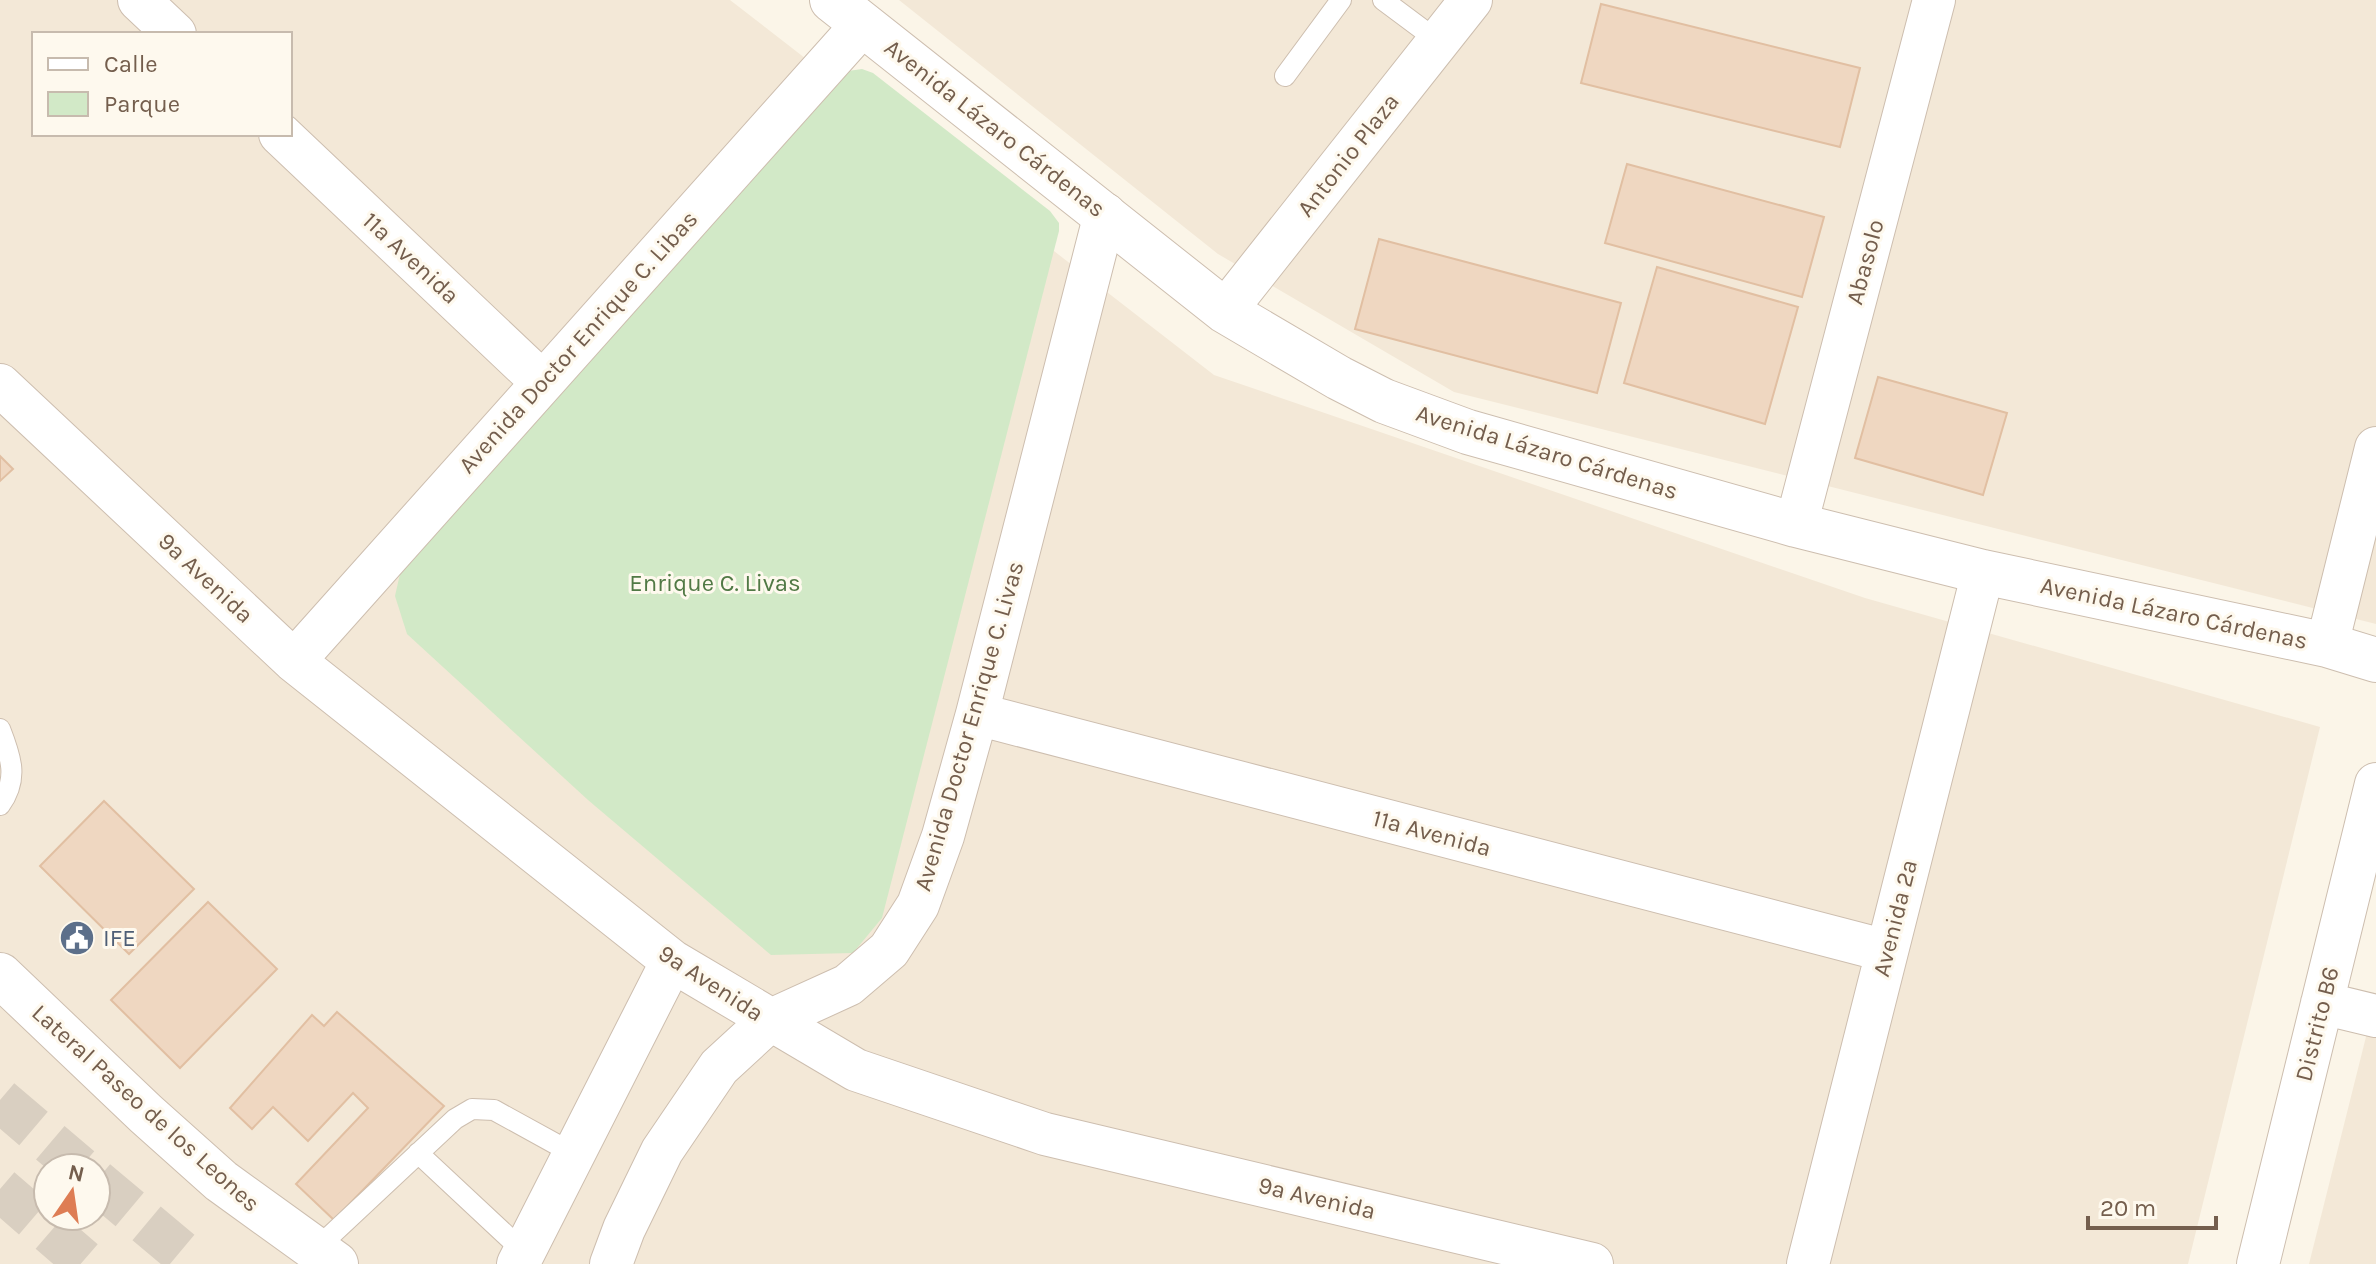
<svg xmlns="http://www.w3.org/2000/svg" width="2376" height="1264" font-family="Karla,sans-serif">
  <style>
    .residential { fill: #f3e8d7; fill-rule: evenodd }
    .green { fill: #d2e9c7 }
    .building { fill: #efd7c1; stroke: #e1bfa2; stroke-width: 2 }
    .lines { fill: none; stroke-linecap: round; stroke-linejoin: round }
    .primary-tunnel { stroke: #d9cfc1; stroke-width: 44; stroke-dasharray: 44 22; stroke-linecap: butt }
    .service-casing { stroke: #cdbeaf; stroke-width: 22 }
    .minor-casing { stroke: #cdbeaf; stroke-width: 44 }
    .tertiary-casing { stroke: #cdbeaf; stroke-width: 46 }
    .service { stroke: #fff; stroke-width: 20 }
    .minor { stroke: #fff; stroke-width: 42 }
    .tertiary { stroke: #fff; stroke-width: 44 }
    .labels { text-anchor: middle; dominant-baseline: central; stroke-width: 6; stroke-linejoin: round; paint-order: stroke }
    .street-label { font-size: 24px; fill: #745e4d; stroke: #fef9ee }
    .park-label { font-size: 24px; fill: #517945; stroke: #fef9ee }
    .service-label { font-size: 24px; fill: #4e5e75; stroke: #fef9ee; text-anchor: start }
  </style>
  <rect width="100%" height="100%" fill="#fbf5e8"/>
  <path class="residential" d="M0,0h730l484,375 651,223 455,129 -132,537h-2188zM34,34h256v100h-256zM48,1168h48v48h-48z
    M899,0h1477v624l-922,-232 -236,-138z
    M2376,997v267h-67z"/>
  <path class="green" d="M862,69l11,4 177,138 9,12v8l-177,687 -29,35 -82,2 -183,-155 -181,-166 -12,-38 9,-40 444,-485z"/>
  <path class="building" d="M1601,4l259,64 -20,79 -259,-64z
    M1627,164l197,53 -22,80 -197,-54z
    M1379,239l242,64 -24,90 -242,-64z
    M1657,267l141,40 -33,117 -141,-41z
    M1878,377l129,36 -24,82 -128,-37z
    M0,456l13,13 -13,12z
    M104,801l90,88 -65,65 -89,-88z
    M208,902l69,67 -97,99 -69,-68z
    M337,1012l107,94 -110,114 -38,-36 72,-76 -15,-15 -45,48 -35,-34 -21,22 -22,-21 82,-93 12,11z"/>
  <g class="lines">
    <path class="primary-tunnel" d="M0,1100l80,68
      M96,1181l99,83
      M0,1189l87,75"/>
    <g class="service-casing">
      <path id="service" d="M1383,0l55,41
        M1285,76l56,-76
        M0,729c11,28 19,50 0,76
        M418,1153l106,99
        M315,1250l140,-131 17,-10 22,1 80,44"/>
    </g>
    <g class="minor-casing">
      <path id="minor" d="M139,0l36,34
        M280,134l262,248
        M1225,311l246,-311
        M0,385l294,276 378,300 184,109 189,64 547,130
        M1796,525l138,-525
        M2327,645l49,-197
        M294,661l569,-637
        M977,714l910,237
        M2322,1003l54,13
        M518,1264l154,-303
        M611,1264l13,-35 38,-78 57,-84 50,-46 79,-36 41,-35 29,-45 25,-69 34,-122 128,-500
        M1808,1264l175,-692
        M2258,1264l118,-480"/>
    </g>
    <g class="tertiary-casing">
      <path id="tertiary" d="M832,0l393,311 114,67 45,23 84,31 328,93 187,47 344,73 49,15
        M0,975l146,139 75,67 115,83"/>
    </g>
    <use href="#service" class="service"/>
    <use href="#minor" class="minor"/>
    <use href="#tertiary" class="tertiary"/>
  </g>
  <defs>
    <g id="civic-disc" transform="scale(1.8)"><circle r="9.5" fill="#5c6f8a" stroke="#fef9ee"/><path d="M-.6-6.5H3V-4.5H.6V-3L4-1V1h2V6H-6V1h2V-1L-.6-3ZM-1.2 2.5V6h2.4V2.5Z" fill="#fff"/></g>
  </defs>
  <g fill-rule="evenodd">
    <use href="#civic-disc" x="77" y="938"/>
  </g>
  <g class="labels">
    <g class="street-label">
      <text transform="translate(995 128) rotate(38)">Avenida Lázaro Cárdenas</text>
      <text transform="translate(1348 155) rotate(-52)">Antonio Plaza</text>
      <text transform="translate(411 258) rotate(43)">11a Avenida</text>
      <text transform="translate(1865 262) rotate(-75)">Abasolo</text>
      <text transform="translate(578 342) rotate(-48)">Avenida Doctor Enrique C. Libas</text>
      <text transform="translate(1547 452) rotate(17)">Avenida Lázaro Cárdenas</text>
      <text transform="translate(206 578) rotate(43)">9a Avenida</text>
      <text transform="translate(2174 613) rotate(12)">Avenida Lázaro Cárdenas</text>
      <text transform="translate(969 726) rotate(-74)">Avenida Doctor Enrique C. Livas</text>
      <text transform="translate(1432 833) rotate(15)">11a Avenida</text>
      <text transform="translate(1895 918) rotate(-76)">Avenida 2a</text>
      <text transform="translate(711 983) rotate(33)">9a Avenida</text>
      <text transform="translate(2317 1024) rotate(-76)">Distrito B6</text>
      <text transform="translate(146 1108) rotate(42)">Lateral Paseo de los Leones</text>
      <text transform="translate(1317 1198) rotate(13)">9a Avenida</text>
    </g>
    <g class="park-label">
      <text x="715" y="583">Enrique C. Livas</text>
    </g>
    <g class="service-label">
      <text x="103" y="938">IFE</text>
    </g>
  </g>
  <rect x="32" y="32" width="260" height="104" fill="#fef9ee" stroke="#c7bbae" stroke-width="2"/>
  <rect x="48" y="58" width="40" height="12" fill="#ffffff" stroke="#c7bbae" stroke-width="2"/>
  <text x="104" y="72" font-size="24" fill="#745e4d">Calle</text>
  <rect x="48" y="92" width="40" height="24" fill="#d2e9c7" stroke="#c7bbae" stroke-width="2"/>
  <text x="104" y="112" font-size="24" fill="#745e4d">Parque</text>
  <g transform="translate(72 1192) rotate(13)"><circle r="38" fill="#fef9ee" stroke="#c7bbae" stroke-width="2"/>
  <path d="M0-6L14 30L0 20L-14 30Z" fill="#de7d54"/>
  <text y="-12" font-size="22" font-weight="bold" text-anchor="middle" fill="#745e4d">N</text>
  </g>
  <path d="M2088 1216v12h128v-12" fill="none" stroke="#745e4d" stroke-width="4"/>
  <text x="2100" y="1216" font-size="24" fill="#745e4d" stroke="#fef9ee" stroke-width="6" paint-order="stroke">20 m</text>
</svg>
